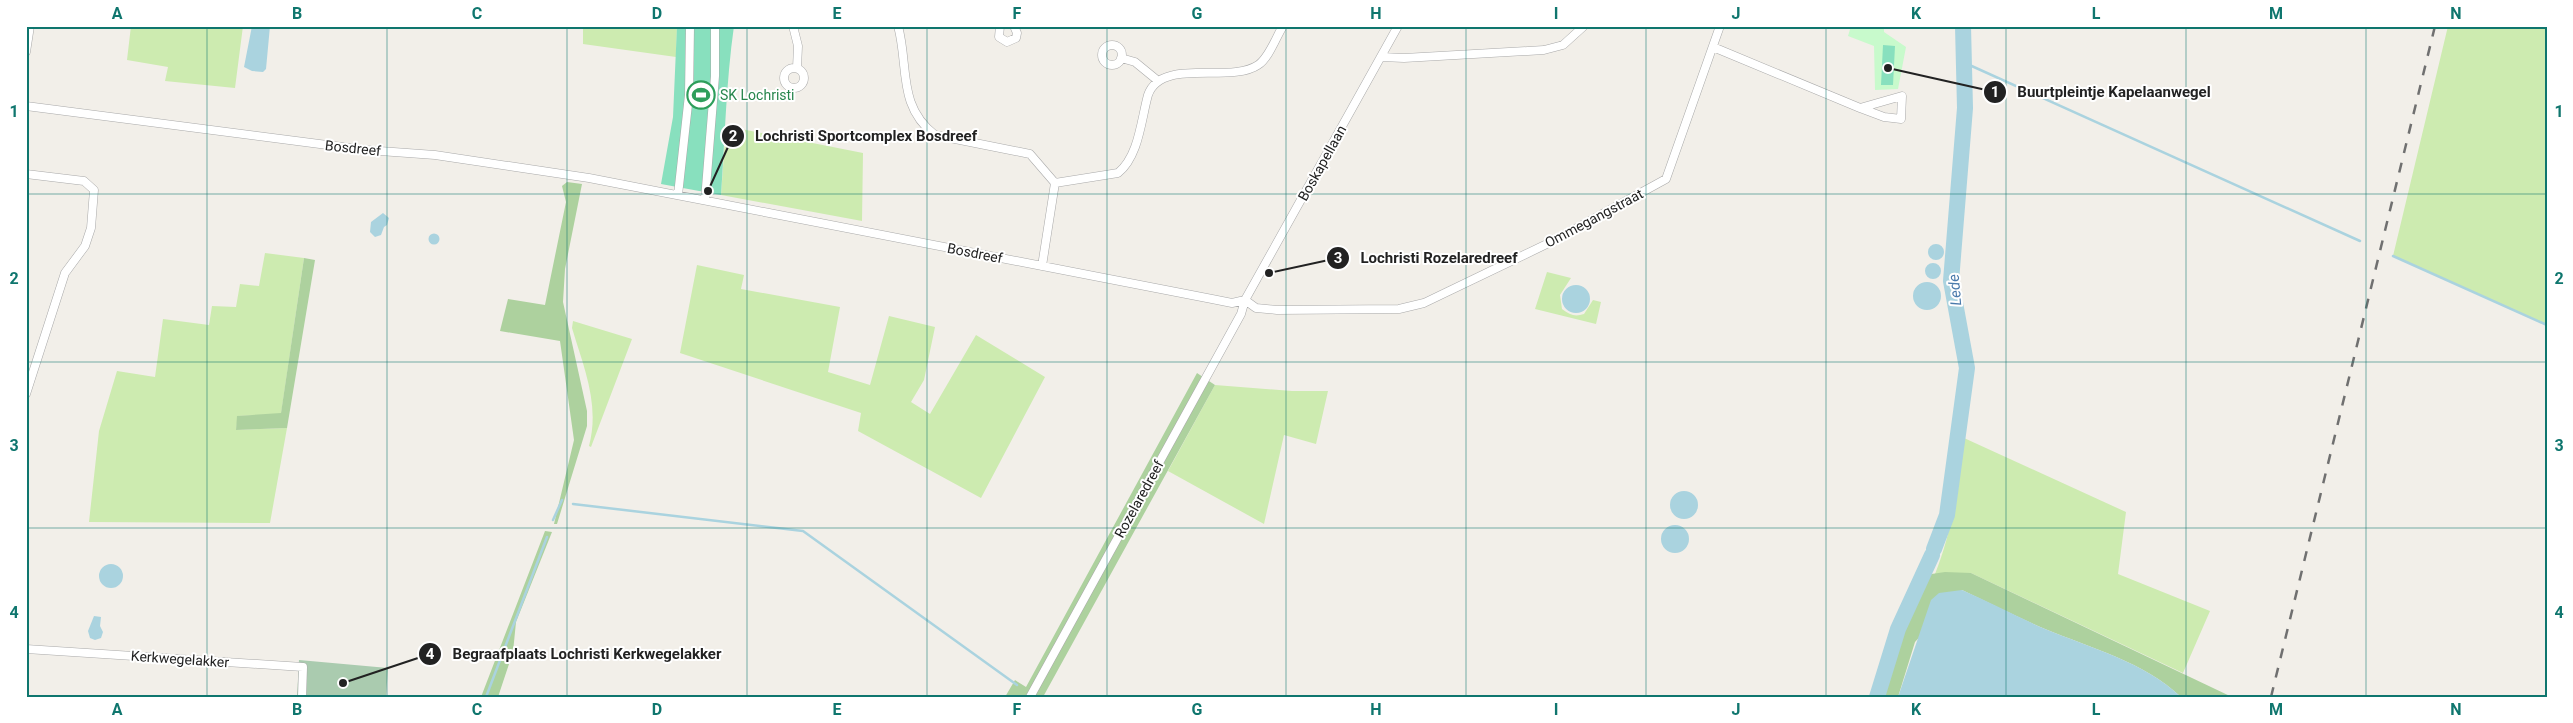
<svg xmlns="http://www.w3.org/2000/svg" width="2573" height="723" font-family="Roboto,sans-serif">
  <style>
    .grass { fill: #cdebb0 }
    .forest { fill: #add19e }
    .cemetery { fill: #aacbaf }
    .park { fill: #c8facc }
    .pitch { fill: #88e0be }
    .water { fill: #aad3df }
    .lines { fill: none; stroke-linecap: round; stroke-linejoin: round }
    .stream { stroke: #aad3df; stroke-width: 2.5 }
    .river { stroke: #aad3df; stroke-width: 16 }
    .street-casing { stroke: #a9a9a9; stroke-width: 9 }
    .street { stroke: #fff; stroke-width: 8 }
    .rail { stroke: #707070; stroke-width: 2.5; stroke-dasharray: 10 10; stroke-linecap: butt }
    .grid { fill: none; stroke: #0f766e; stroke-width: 1; stroke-opacity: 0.55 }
    .labels { text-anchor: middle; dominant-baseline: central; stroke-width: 4; stroke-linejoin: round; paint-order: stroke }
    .leisure-label { font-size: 14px; fill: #27864d; stroke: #fff; text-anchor: start }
    .street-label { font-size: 14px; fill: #222; stroke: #fff }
    .water-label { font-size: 15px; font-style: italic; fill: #4a7aab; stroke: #fff }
    .leader { fill: none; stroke: #222; stroke-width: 2 }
    .callout-dot { fill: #222; stroke: #fff; stroke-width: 2 }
    .mark-label { font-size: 15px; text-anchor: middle; font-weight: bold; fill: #fff }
    .callout-label { font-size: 15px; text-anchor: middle; font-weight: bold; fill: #222; stroke: #fff; stroke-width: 4; stroke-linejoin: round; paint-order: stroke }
    .neatline { fill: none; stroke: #0f766e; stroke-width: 2 }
    .grid-label { font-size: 16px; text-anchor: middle; font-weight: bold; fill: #0f766e }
  </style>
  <rect width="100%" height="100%" fill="#f2efe9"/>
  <path class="grass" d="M131,26h112l-8,62 -70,-7 3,-14 -41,-7z
    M583,26h94l-1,31 -93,-13z
    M2448,26h99v299l-154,-69z
    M726,126l137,27 -1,68 -141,-26z
    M265,253l39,5 -23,156 -43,2 -2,14 51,-2 -17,95 -181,-1 10,-91 18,-60 38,6 8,-58 46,6 3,-19 24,1 4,-23 19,2z
    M697,265l47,10 -3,14 99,18 -12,65 42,13 19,-69 46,11 -11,53 -13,22 19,12 46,-79 69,42 -64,121 -123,-67 3,-18 -181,-60z
    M1547,272l24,6 -11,17 2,14c8,6 13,8 22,5l9,-14 8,2 -5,22 -61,-15z
    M573,321l59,18 -41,108 -2,-1c11,-41 -5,-78 -17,-118z
    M1215,385l77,6h36l-12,53 -32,-9 -20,89 -96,-53z
    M1964,438l162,74 -8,62 92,37 -27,62 -212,-100 -36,1c18,-45 23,-89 29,-136z"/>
  <path class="forest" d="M567,182l15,2 -17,85 -2,33 24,109v15l-30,98h-3l20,-84 -14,-99 -60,-10 8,-32 37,6 21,-103 -4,-16z
    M304,258l11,2 -28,168 -51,2 1,-14 44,-3z
    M1197,373l18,12 -172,312h-38l10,-17 11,7z
    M545,531l7,1 -36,90 -3,30 -15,45h-17z
    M1945,572l26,1 261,124h-51c-37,-35 -90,-49 -136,-68 -28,-12 -56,-26 -83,-39l-47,52 -17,55h-28l21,-63 27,-58z"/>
  <path class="cemetery" d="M299,660l89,8 -2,29h-89z"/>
  <path class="park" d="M1851,26h33v6l22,15 -8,42 -23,1 -1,-44 -26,-10z"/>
  <path class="pitch" d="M677,26h57c-8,56 -9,113 -13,169l-60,-11 12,-67z
    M1883,45l12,1 -2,39h-12z"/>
  <path class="water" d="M252,26h18l-4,43 -3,3 -11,-1 -8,-4z
    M383,213l6,5 -2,7 -3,2 -3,8 -6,2 -5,-5 1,-10z
    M428.5 239a5.5 5.5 0 1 1 11 0a5.5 5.5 0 1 1-11 0Z
    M1928 252a8 8 0 1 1 16 0a8 8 0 1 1-16 0Z
    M1925 271a8 8 0 1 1 16 0a8 8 0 1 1-16 0Z
    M1913 296a14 14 0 1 1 28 0a14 14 0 1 1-28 0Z
    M1562 299a14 14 0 1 1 28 0a14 14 0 1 1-28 0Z
    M1670 505a14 14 0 1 1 28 0a14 14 0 1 1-28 0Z
    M1661 539a14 14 0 1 1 28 0a14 14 0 1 1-28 0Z
    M99 576a12 12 0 1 1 24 0a12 12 0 1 1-24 0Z
    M1962,590c28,12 55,27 83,39 46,19 99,33 136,68h-283l33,-97 8,-7z
    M94,616l7,1 -1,9 3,6 -2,6 -6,2 -5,-2 -2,-7z"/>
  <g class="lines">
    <path class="stream" d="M1965,63l395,178
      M2393,256l154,69
      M573,504l230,27 214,154
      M553,520l9,-20
      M486,697l61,-160"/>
    <path class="river" d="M1934,549l13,-34 20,-147 -16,-87 14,-173 -2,-82
      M1877,697l21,-68 34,-74"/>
    <g class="street-casing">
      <path id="street" d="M793,26l5,20 -1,22
        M898,26c11,40 -1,80 37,109l95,19 25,29
        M1000,26l-1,11 8,5 9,-4 1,-5 -3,-7
        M1102 55a10 10 0 1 1 20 0a10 10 0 1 1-20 0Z
        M1713,47l147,61 24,9 17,2 1,-23 -42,12
        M26,52l4,-26
        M1382,57l22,1 140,-8 19,-5 21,-19
        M1121,58l14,4 22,18
        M784 78a10 10 0 1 1 20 0a10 10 0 1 1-20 0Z
        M26,106l340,44 69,5 154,23 623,121 20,4 13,-3
        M26,174l58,7 10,9 -3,38 -6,18 -20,27 -39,121
        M1055,183l63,-10c21,-17 23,-53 30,-78 13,-38 82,-11 110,-30 11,-7 18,-28 25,-39
        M678,195l11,-100 1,-69
        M705,200l10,-124v-50
        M1042,266l13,-83
        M1245,300l11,8 21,2 122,-1 25,-6 129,-62 113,-62 54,-153
        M26,649l277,18 -1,30
        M1030,697l211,-383 4,-14 153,-274"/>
    </g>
    <use href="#street" class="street"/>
    <path class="rail" d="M2271,697l164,-671"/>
  </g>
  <path class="grid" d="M207,26v671M387,26v671M567,26v671M747,26v671M927,26v671M1107,26v671M1286,26v671M1466,26v671M1646,26v671M1826,26v671M2006,26v671M2186,26v671M2366,26v671M26,194h2521M26,362h2521M26,528h2521"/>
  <defs>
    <g id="stadium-ring" transform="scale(1.4375)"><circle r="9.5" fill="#fff" stroke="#2e9e5b" stroke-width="1.5"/><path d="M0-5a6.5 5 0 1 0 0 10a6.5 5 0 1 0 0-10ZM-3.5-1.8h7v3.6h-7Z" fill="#2e9e5b"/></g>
  </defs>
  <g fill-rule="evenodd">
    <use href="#stadium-ring" x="701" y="95"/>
  </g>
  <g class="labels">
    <g class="leisure-label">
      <text x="720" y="95">SK Lochristi</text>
    </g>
    <g class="street-label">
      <text transform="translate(353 148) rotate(6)">Bosdreef</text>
      <text transform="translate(1322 163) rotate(-61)">Boskapellaan</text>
      <text transform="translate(1594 218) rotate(-28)">Ommegangstraat</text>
      <text transform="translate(975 253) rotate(11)">Bosdreef</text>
      <text transform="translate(1139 499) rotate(-61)">Rozelaredreef</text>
      <text transform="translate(180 659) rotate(4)">Kerkwegelakker</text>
    </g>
    <g class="water-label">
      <text transform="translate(1955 290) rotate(-95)">Lede</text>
    </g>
  </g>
  <path class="leader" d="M1888 68L1995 92M708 191L733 136M1269 273L1338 258M343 683L430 654"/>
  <g class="callout-dot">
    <circle cx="1888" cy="68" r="5"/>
    <circle cx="708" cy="191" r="5"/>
    <circle cx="1269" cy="273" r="5"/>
    <circle cx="343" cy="683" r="5"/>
    <circle cx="1995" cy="92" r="12"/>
    <circle cx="733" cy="136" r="12"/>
    <circle cx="1338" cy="258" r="12"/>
    <circle cx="430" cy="654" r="12"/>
  </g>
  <g class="mark-label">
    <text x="1995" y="97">1</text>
    <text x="733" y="141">2</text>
    <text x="1338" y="263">3</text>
    <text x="430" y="659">4</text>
  </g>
  <g class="callout-label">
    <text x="2114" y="97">Buurtpleintje Kapelaanwegel</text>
    <text x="866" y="141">Lochristi Sportcomplex Bosdreef</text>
    <text x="1439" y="263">Lochristi Rozelaredreef</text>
    <text x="587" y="659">Begraafplaats Lochristi Kerkwegelakker</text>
  </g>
  <rect width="2573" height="723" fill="none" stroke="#ffffff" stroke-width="55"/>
  <rect x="28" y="28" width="2518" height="668" class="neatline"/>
  <g class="grid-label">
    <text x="117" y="19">A</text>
    <text x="297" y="19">B</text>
    <text x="477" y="19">C</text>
    <text x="657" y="19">D</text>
    <text x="837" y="19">E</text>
    <text x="1017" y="19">F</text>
    <text x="1197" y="19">G</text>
    <text x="1376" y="19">H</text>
    <text x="1556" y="19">I</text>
    <text x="1736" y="19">J</text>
    <text x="1916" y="19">K</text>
    <text x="2096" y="19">L</text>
    <text x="2276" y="19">M</text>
    <text x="2456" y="19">N</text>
    <text x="14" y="117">1</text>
    <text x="2559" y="117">1</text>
    <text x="14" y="284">2</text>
    <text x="2559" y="284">2</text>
    <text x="14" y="451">3</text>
    <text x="2559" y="451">3</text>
    <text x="14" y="618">4</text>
    <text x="2559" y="618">4</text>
    <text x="117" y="715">A</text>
    <text x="297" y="715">B</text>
    <text x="477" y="715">C</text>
    <text x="657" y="715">D</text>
    <text x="837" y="715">E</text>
    <text x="1017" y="715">F</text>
    <text x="1197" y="715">G</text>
    <text x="1376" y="715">H</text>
    <text x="1556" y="715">I</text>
    <text x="1736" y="715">J</text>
    <text x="1916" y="715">K</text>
    <text x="2096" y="715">L</text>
    <text x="2276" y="715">M</text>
    <text x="2456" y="715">N</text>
  </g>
</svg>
